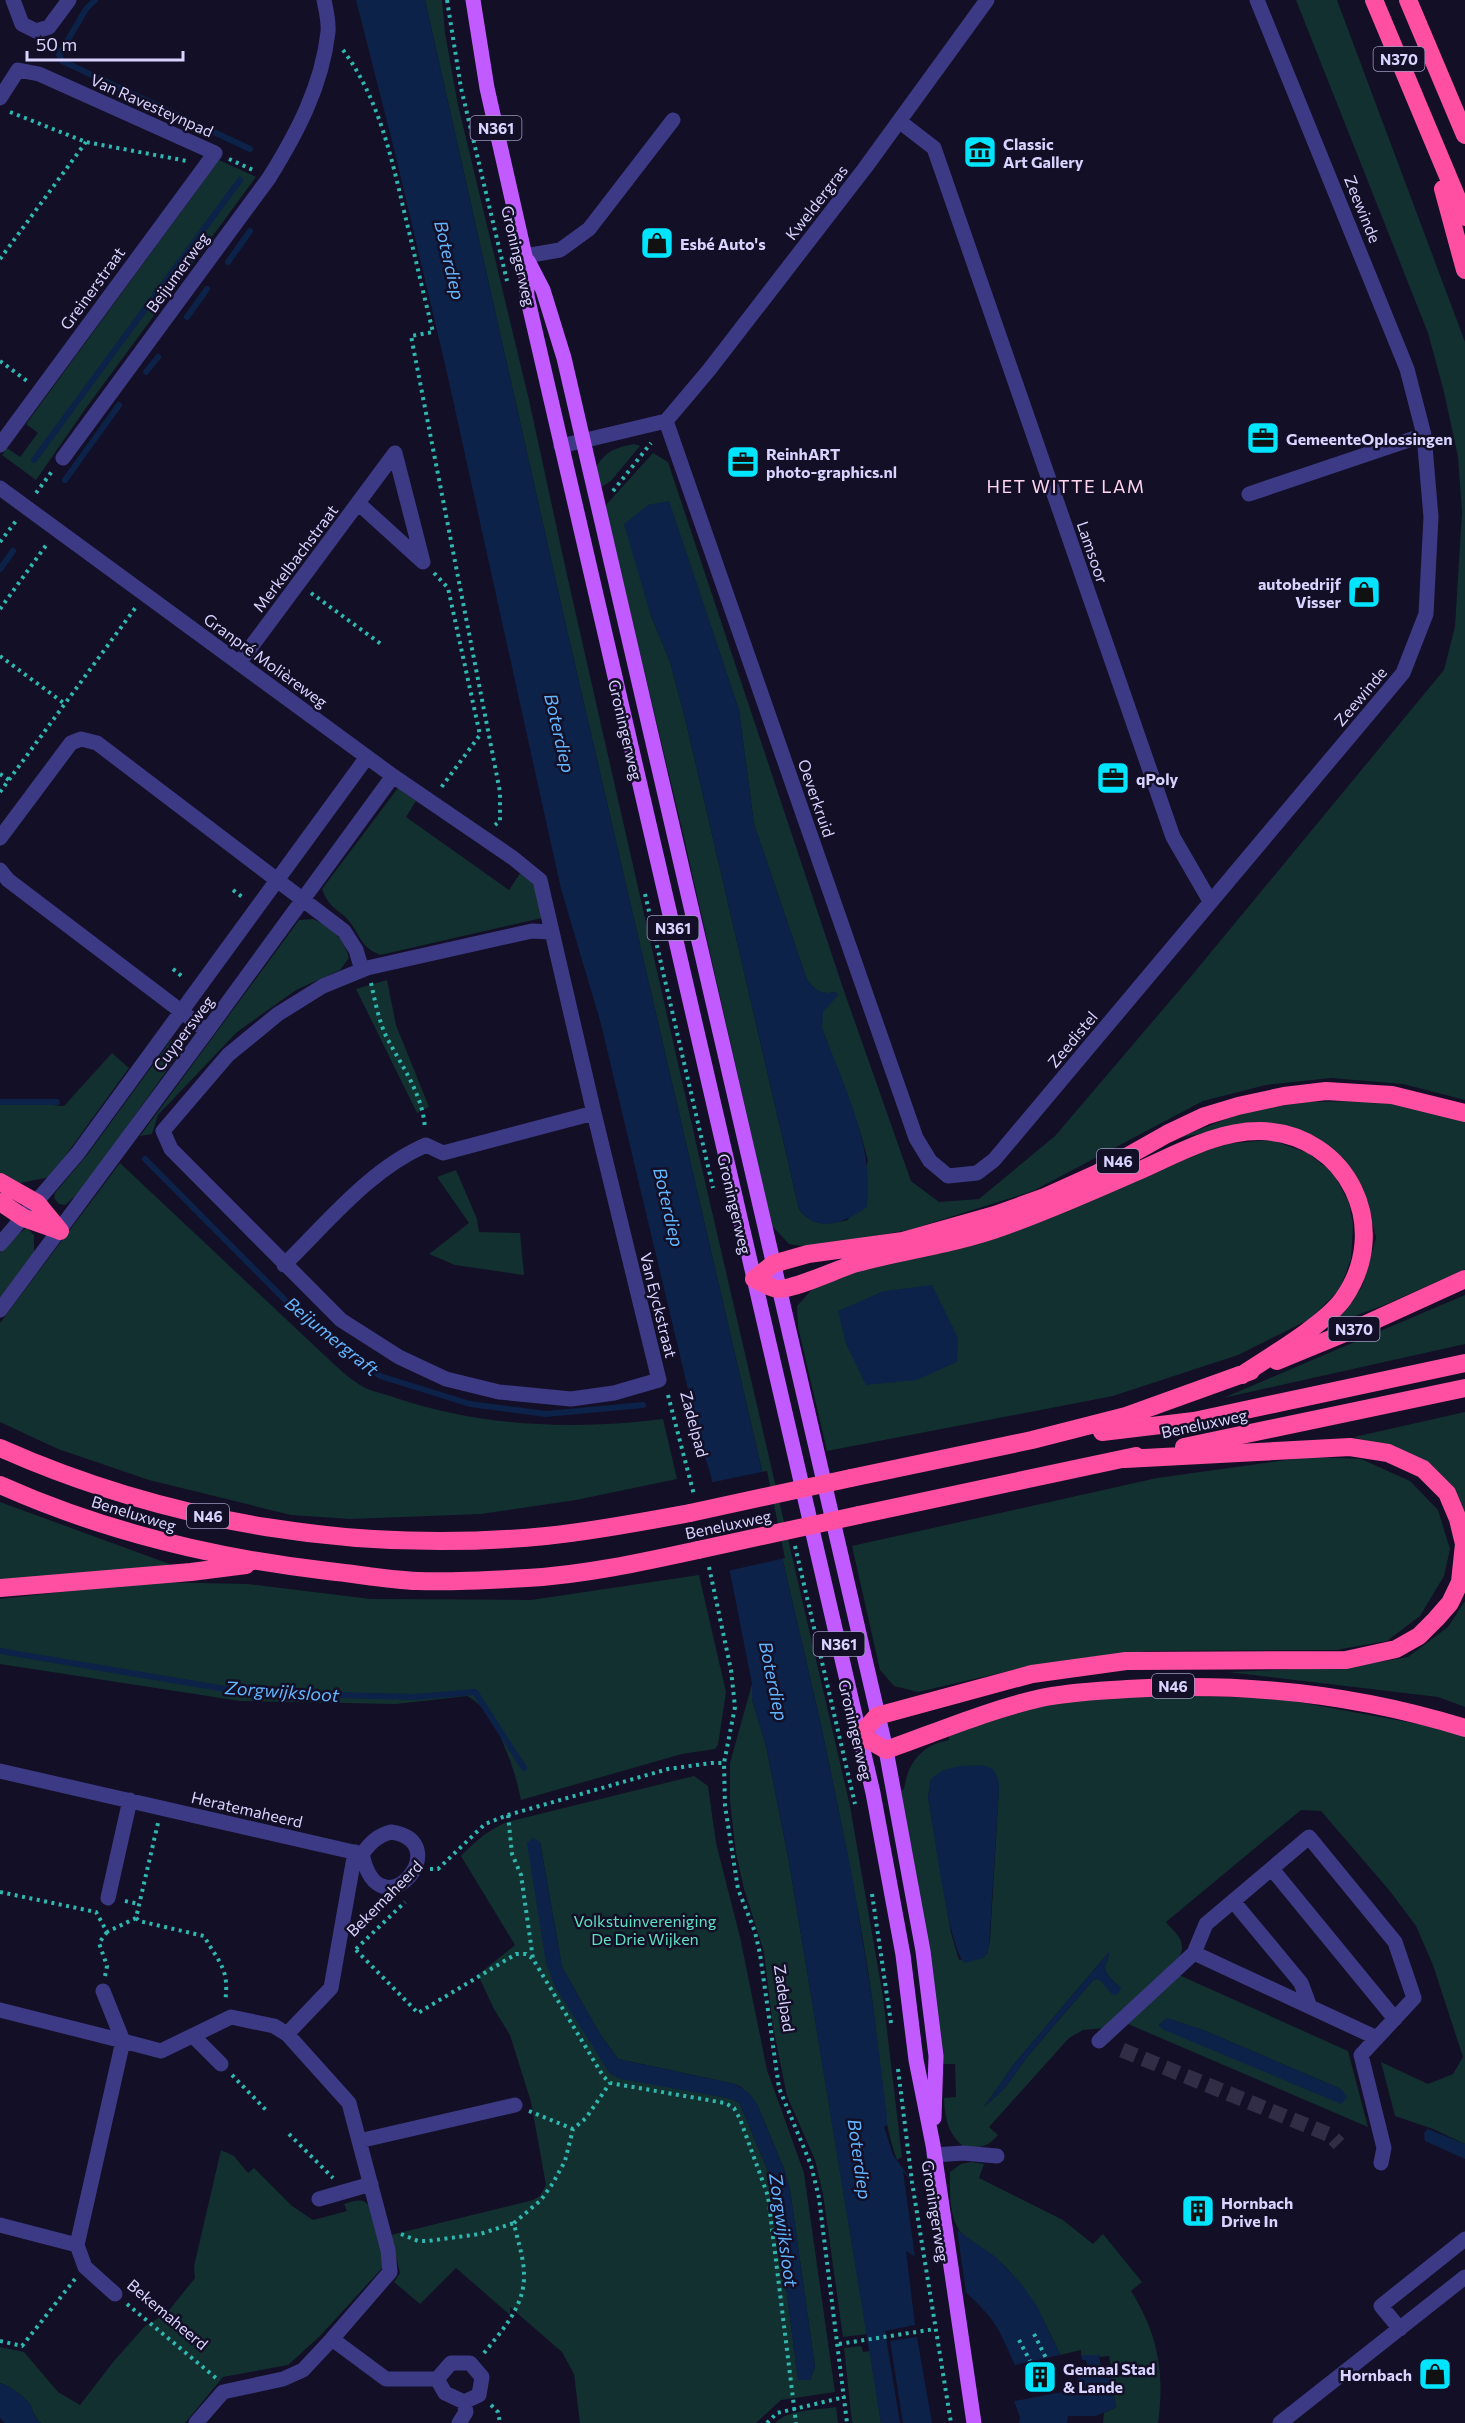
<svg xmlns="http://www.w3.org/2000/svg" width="1465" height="2423" font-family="Commissioner,sans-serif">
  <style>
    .green { fill: #12302f; fill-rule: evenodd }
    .water { fill: #0c2248 }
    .pier { fill: #130f26 }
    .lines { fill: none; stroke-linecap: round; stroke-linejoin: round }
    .stream { stroke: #0c2248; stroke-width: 6 }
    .minor-tunnel { stroke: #312d47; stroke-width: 15; stroke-dasharray: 15 8; stroke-linecap: butt }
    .path { stroke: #2fb8b0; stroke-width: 4; stroke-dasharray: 3 4.5; stroke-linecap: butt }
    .minor { stroke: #3d3a85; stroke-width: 15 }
    .major { stroke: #c25bff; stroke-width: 15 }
    .highway { stroke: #ff4fa3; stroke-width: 18 }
    .highway-bridge { stroke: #ff4fa3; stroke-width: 18 }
    .labels { text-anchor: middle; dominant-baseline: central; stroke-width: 5; stroke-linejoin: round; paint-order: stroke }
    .shield { fill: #130f26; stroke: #9e99be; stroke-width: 1.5 }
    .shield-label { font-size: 15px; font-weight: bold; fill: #d9d4ff }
    .street-label { font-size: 16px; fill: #d9d4ff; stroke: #130f26 }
    .poi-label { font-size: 16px; font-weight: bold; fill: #d9d4ff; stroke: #130f26; text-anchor: start }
    .park-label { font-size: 16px; fill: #5fe0c0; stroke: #130f26 }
    .water-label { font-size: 18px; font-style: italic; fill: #62b6ff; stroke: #130f26 }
    .neighbourhood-label { font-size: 18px; letter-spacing: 1.5px; fill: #ffd6f0; stroke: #130f26 }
  </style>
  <rect width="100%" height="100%" fill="#130f26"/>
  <path class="green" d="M425,0h17l3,33 13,72 71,295 38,175 130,572 153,659 33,191 19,160 -5,3c-18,-50 -17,-108 -25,-162 -13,-92 -32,-182 -51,-273l-255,-1099z
    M1296,0h41l128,342v758l-62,-16 -72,-6 -65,7 -63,16 -170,90 -124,39 -101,17 -19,-3 -17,-18 -90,-397 -77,-323 48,-53 15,9 176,529 67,190 28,21 40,-3 76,-63 133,-156 256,-310 11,-43 7,-115 -4,-55 -14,-65 -16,-59zM669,502l70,208 15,114 53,156c9,11 15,15 29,12l-14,20v16l38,103 8,30 -20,59c-20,4 -35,8 -49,-11l-113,-487 -16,-60 -20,-49 -2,-108z
    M219,160l37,17 -170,231 -50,72 -34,-25 5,-7 13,9 18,-24 -12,-9z
    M634,444l6,2 -29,35 -13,8 -4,-17c9,-20 20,-24 40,-28z
    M398,788l18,13 -10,16 103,73 12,-18 16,11 5,35 -162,37c-18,-8 -18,-15 -28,-30 -11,-17 -21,-12 -30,-36z
    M313,919c18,7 31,20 36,39l-9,12 -44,20 -59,42 -79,83 -6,19 -12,2 159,-216z
    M387,980l9,45 33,82 -12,6 -61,-124z
    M171,1040l7,2 4,7 -100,141 -17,15 -6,-1 -5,-6 1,-5 32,-38z
    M112,1053l17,15 -79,109 -30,6 -20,-10v-72l64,5z
    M1375,1101l70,13 20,8v147l-83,37 -52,19 32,-38 14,-49 -9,-39 -23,-40 -38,-27 -45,-10 -83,16 61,-24 61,-12z
    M1271,1140l37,13 26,21 15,29 4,22 -2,34 -11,30 -30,30 -72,36 -125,41 -286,55 -29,-124 -1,-21 19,-21 406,-141z
    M120,1163l218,205c7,6 14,12 22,17 11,7 27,9 39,14 85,28 176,31 264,20l14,60 -101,21 -95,14 -131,5 -59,-4 -142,-35 -91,-31 -58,-27v-99z
    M456,1170l21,49 2,13 41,1 4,42 -69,-10 -26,-11 40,-31 -32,-46z
    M27,1228l7,7v20l-34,43v-45l16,-18z
    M1465,1295v49l-242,54z
    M1465,1412v100c-22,-52 -61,-60 -111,-75z
    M1308,1457l53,2 49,22 28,29 12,39 -6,27 -24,40 -33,25 -51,9 -190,1 -120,16 -108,25 -24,-6 -14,-16 -28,-124 305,-68z
    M0,1502l175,64 -175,16z
    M699,1575l27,117 -8,53 -3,4 -33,5 -161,46c-6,-30 -25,-90 -54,-104l-71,8 -156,-3 -240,-37v-65l149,-17 99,2 123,15 160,1z
    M1465,1601v106l-27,-10 -210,-25 124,-5 56,-10 40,-30z
    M752,1684v15l14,47 23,116 78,472 -24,3 -20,-143 -8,-34 -28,-64 -14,-69 -9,-75 -20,-63 -8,-36 -6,-51v-39z
    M1176,1695l106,4 175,32 8,4v409l-32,-15 -38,-13 -14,-54 47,22 25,-10 10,-17 -30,-92 -17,-39 -27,-36 -68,-79 -20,-1 -135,112c9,11 21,18 14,34l-76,72 -21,2 -14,8 -80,89 9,8c-11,13 -19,13 -35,11 -16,-13 -18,-29 -19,-48l12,-1 -1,-33h-12c-9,-92 -24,-182 -43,-273l4,-2c4,-27 18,-44 45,-49v-5l95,-33zM931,1779l68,8 -9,153 -3,14 -28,6 -8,-27 -23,-136zM1109,1952c0,6 -3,10 -4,15 0,8 11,16 16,21l-23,-9 -5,1 -66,77 -22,31 -21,19 30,-43z
    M694,1776l14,10 8,57 24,94 27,133 37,103 31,219 -54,8 -25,23h-176l-6,-49 -12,-22 -52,-45v8l-54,-47 -36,36 -26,-22 6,-9 -9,-38 142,-35 7,-4 6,-11 -15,-83 -21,-67 -16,-26 -16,-34 37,-30 -54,-89c16,-16 29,-28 50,-35zM540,1842l22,125 38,67 18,25 117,25 6,3 16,17 27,65 6,21 25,177 -5,13 -12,-1 -24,-186 -6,-22 -28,-67 -8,-5 -122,-25 -64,-111z
    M1179,1975l169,76 20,76 -240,-103zM1167,2018l36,12 138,59 -182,-64z
    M221,2150l13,6 14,17 6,-5 38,38 21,14 34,-9 -3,-7c13,-4 20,-7 28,6l13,55 -66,72 -31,28 -65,12 -38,46h-144c-8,-6 -7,-13 -12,-20 -6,-7 -21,-18 -29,-20v-36l24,5 34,40 22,13 34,-44 31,-35 22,-13 28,-35 -1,-12z
    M971,2162l13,2 -5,14 84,42 30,24 10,-10 39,48 -11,9c27,43 34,82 27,132h-55l1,-10 12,-6 -6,-29 3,-1 -4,-21 -9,1 -1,-2h-18v-5l-21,5c-16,-36 -33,-69 -63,-96 -10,-9 -35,-21 -40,-32 -8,-17 -7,-37 -7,-55l11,-8z
    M861,2346l2,6 7,-1 11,72h-29l-8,-75z
    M836,2407l2,16h-63c14,-14 42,-13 61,-16z"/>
  <path class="water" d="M356,0h69l141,626 255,1099 31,150 20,123 15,118v9l-3,2 9,28 31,42 33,33 40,28 26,28 14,20 23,49 -45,10c-8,-17 -15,-36 -27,-50 -22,-27 -53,-46 -82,-64l9,74 -30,6 15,92h-19l-92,-561 -23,-116 -14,-47v-15l-41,-208c-5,-19 -13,-34 -15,-53l-95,-399 -40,-135 -114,-516 -52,-220z
    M669,501l70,209 15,114 53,156c9,11 15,15 29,12l2,3 -15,17 -1,16c22,59 52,115 45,179 -21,15 -50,28 -68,2l-113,-487 -16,-60 -20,-49 -26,-89 24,-19z
    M932,1285l26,53 -1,24 -41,18 -50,5 -20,-41 -8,-33 46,-20z
    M961,1766c22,0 36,-5 38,21l-10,161 -5,10 -19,5c-16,-10 -32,-140 -37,-165l3,-19 12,-9z
    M533,1838l7,4 22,125 38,67 18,25 117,25 14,9 8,11 27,65 6,21 25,177 -5,13h-12l-24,-187 -6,-22 -28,-67 -8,-5 -111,-20 -11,-5 -55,-87 -9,-24 -19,-120z
    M1109,1952c1,6 -3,9 -4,15 0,8 11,16 16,21l-3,6 -5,1 -14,-16 -6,1 -66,77 -22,31 -21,19 30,-43z
    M1167,2018l36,12 138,59 6,8 -6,7 -179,-75 -3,-4z
    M1428,2129l37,15v15l-40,-18 -1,-8z
    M917,2337l15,86h-29l-13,-82z
    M1081,2355h18l4,23h7l1,2 5,27 -20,9h-28l-1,7h-48l1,-6 -6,-16 64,-12 -1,-11 12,-3 -3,-15h-4z
    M0,2383c8,2 23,13 29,20 5,7 4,14 12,20h-36l-5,-5z"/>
  <path class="pier" d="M767,1471l18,87 -58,13 -18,-88z
    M903,2171l21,26 33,33 9,62 -51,-35z"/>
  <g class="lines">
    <path class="stream" d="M95,0l-9,9 -27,46 3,6 188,88
      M228,262l22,-31
      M187,317l20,-28
      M146,372l12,-15
      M34,460l206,-280
      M65,480l54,-75
      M0,569l13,-18
      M0,1102h57
      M145,1159l149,150 86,67 90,28 76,10 97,-9
      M0,1651l249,42 166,4 60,-5 49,76"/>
    <path class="minor-tunnel" d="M1122,2050l208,85 9,9"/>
    <path class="path" d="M447,0l14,88 46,193
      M343,50c35,47 48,105 61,161 10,41 19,81 29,121l-22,4 89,456v29l-5,4
      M10,112l76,30 101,19
      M229,159l26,12
      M0,259l86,-117
      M0,361l27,20
      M613,491l38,-48
      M36,493l17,-23
      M0,542l16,-21
      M434,573l14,15 32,147 -40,54
      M311,593l70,51
      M0,609l47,-65
      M0,656l65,48
      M0,774l9,6
      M0,792l136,-185
      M233,890l12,9
      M645,894l68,294
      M173,969l11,9
      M371,983c4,18 8,39 16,55 16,30 36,57 38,91
      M668,1395l26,100
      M795,1546l60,258
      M709,1567l22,103 4,37 -11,56 1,43 13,83 17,43 5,22 19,134 32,77 8,33 28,225
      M508,1815l4,39 9,21 12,84 70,117 7,7 115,20 9,5 6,11 28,77 28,227
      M430,1869h8l47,-45 23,-9 160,-46 43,-6h13
      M0,1892l96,20 11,20 29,-14 22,-95
      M872,1894l19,129
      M125,1901l14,3
      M136,1918l3,3 65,15c15,27 26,33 21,66
      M356,1949l49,-47
      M356,1950l62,63 98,-59h10l6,4
      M105,1976l2,-10 -8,-23 8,-11
      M898,2069l14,113 39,241
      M232,2075l34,35
      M529,2111l44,18
      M289,2134l44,44
      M401,2234l17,7h10l52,-7 34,-11
      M127,2304l89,74
      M1034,2334l12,24
      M1019,2340l11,21
      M0,2341l22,5 53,-67
      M839,2344l96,-15
      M484,2353c19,-24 41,-47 40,-79 0,-16 -7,-35 -10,-51l27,-23 12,-17 12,-22 8,-32 13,-11 24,-35
      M491,2405l7,7 2,11
      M767,2423l10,-10 68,-16"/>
    <path class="minor" d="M13,0l9,24 14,7 13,-4 20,-27
      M0,98l18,-28 21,4 176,79 -215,292
      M899,121l35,27 239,689 37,64
      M525,256l35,-6 29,-21 84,-109
      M666,421l250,717 14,23 18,15 29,-3 17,-13 409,-487 23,-59 5,-97 -7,-82 -17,-66 -150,-369
      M561,446l105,-25 43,-51 156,-202 122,-168
      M63,458l206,-280c28,-45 53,-92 59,-146 1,-10 -2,-22 -4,-32
      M0,488l393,288 120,82 27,22 54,233 65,267 -45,13 -43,6 -72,-7 -53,-13 -47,-22 -58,-37 -170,-171 -8,-18 65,-76 50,-41 45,-28 44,-18 165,-37 19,1
      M1249,494l175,-59
      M358,503l65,59 -28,-109
      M239,663l156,-210
      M0,838l71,-95 10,-4 16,4 247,188 12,19 6,20
      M0,870l8,10 199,151
      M0,1244l78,-91 289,-396
      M284,1265c43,-42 86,-96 142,-120l17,8 151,-40
      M0,1310l207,-279 186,-255
      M0,1771l362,83
      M391,1832c67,10 -11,104 -29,22 9,-12 15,-18 29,-22z
      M355,1852l-24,136 -44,46 62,69 39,147 2,22 -58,67 54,40h51l8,14 19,9 15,-7 3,-18 -12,-14h-19l-14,16
      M1272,1869l123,150
      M108,1898l22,-98
      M1233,1901l68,82 9,24
      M1194,1953l183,85
      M0,2010l123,31 -20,-50
      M193,2036l28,28
      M1099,2041l95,-88 12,-29 103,-87 86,105 19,56 -53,57 23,93 -3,15
      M359,2141l156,-36
      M934,2155l29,-2 34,3
      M319,2199l52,-15
      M0,2225l77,20 46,-204 38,10 70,-34 43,9 13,8
      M77,2245l8,22 30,27
      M1400,2329l-19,-23 84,-67
      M196,2423l27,-31 60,-13 20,-9 29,-31
      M459,2423l7,-11 -2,-10
      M1280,2423l185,-146"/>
    <path class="major" d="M473,0l14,88 38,168 2,40 346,1497 30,162 13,105 17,85 41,278
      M528,261l15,29 21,68 322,1392 37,201 13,105 -2,62"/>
    <path class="highway" d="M1374,0l91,217
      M1408,0l57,135
      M1443,189l22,81
      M0,1182l37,21 23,28
      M0,1202l24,16 34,12
      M754,1279c7,3 18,10 25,10 19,-1 58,-20 78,-26 48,-13 98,-19 145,-36 46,-16 90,-36 134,-55 39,-17 81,-42 125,-41 87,3 132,97 82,168 -18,25 -74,58 -101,76
      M754,1279l19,-15 35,-10 95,-13 92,-26 50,-18 51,-23 71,-40 38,-18 33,-10 46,-10 42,-5 66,4 73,18
      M1277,1361l85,-35 103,-47
      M1102,1432l92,-11 271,-58
      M1184,1447l281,-59
      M0,1448c171,76 360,106 546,88 49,-5 96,-14 144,-23
      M1125,1459l225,-12 38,6 35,16 24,24 11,26 6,25 -4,38 -10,21 -14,16 -17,17 -23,13 -50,11 -220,1 -94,13 -155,42 -17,19 26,15c51,-18 102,-40 155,-52 28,-6 58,-7 86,-9 114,-7 229,5 338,39
      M851,1478l181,-38 94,-24 125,-45
      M0,1485c105,47 214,73 328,86 30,3 60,9 90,10 36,1 74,-1 109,-3 56,-3 116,-16 171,-28
      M859,1515l277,-59
      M0,1588l191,-16 55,-7"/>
    <path class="highway-bridge" d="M690,1513l161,-35
      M698,1550l161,-35"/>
  </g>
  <defs>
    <g id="museum-square" transform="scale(1.725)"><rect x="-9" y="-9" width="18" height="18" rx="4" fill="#00e5ff" stroke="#130f26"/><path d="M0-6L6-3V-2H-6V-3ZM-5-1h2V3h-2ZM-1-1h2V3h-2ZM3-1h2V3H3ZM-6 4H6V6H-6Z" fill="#111"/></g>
    <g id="shop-square" transform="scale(1.725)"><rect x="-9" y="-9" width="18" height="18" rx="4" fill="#00e5ff" stroke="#130f26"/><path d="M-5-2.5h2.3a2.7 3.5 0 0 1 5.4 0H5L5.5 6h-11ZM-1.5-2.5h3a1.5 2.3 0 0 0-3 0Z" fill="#111"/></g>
    <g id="office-square" transform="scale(1.725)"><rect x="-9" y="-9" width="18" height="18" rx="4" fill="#00e5ff" stroke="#130f26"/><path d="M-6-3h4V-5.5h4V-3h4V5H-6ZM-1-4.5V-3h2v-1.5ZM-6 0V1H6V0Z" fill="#111"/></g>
    <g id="building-square" transform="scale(1.725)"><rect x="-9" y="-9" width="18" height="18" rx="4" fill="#00e5ff" stroke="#130f26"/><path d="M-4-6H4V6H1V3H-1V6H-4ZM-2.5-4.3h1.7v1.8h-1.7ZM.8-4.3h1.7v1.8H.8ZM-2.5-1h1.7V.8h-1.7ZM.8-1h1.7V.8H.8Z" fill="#111"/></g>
  </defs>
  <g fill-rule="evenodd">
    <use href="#museum-square" x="980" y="152"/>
    <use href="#shop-square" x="657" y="243"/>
    <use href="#office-square" x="1263" y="438"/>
    <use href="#office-square" x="743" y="462"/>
    <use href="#shop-square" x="1364" y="592"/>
    <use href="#office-square" x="1113" y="778"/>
    <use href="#building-square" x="1198" y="2211"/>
    <use href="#shop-square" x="1435" y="2374"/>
    <use href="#building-square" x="1040" y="2377"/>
  </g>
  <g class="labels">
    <g class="shield">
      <rect x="1373.5" y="47" width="51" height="24" rx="4.5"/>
      <rect x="470.5" y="116" width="51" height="24" rx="4.5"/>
      <rect x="647.5" y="916" width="51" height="24" rx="4.5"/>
      <rect x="1097" y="1149" width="42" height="24" rx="4.5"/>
      <rect x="1328.5" y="1317" width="51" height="24" rx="4.5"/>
      <rect x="187" y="1504" width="42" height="24" rx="4.5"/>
      <rect x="813.5" y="1632" width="51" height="24" rx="4.5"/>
      <rect x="1152" y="1674" width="42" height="24" rx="4.5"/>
    </g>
    <g class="shield-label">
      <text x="1399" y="59">N370</text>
      <text x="496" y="128">N361</text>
      <text x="673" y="928">N361</text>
      <text x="1118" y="1161">N46</text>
      <text x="1354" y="1329">N370</text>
      <text x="208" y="1516">N46</text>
      <text x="839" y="1644">N361</text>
      <text x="1173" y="1686">N46</text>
    </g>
    <g class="street-label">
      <text transform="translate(152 105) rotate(24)">Van Ravesteynpad</text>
      <text transform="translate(816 202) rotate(-52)">Kweldergras</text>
      <text transform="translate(1363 209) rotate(68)">Zeewinde</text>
      <text transform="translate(519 256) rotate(77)">Groningerweg</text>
      <text transform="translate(177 272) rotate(-54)">Beijumerweg</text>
      <text transform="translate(92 288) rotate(-54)">Greinerstraat</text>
      <text transform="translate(1093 552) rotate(71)">Lamsoor</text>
      <text transform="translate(295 558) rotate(-53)">Merkelbachstraat</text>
      <text transform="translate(266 660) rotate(36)">Granpré Molièreweg</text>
      <text transform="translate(1360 696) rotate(-50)">Zeewinde</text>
      <text transform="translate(626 730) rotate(77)">Groningerweg</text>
      <text transform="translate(817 798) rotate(71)">Oeverkruid</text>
      <text transform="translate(183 1033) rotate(-53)">Cuypersweg</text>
      <text transform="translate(1072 1039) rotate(-50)">Zeedistel</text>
      <text transform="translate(735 1204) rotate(77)">Groningerweg</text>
      <text transform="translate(659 1305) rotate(76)">Van Eyckstraat</text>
      <text transform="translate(1204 1423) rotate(-12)">Beneluxweg</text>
      <text transform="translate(695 1424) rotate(75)">Zadelpad</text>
      <text transform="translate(134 1513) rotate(17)">Beneluxweg</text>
      <text transform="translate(728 1524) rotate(-12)">Beneluxweg</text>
      <text transform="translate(856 1730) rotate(77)">Groningerweg</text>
      <text transform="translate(247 1809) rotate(13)">Heratemaheerd</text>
      <text transform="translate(384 1898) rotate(-45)">Bekemaheerd</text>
      <text transform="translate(785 1998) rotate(82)">Zadelpad</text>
      <text transform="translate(936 2211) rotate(81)">Groningerweg</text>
      <text transform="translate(168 2314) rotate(40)">Bekemaheerd</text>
    </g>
    <g class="poi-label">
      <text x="1003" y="143">Classic<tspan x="1003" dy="18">Art Gallery</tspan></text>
      <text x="680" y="243">Esbé Auto's</text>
      <text x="1286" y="438">GemeenteOplossingen</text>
      <text x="766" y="453">ReinhART<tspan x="766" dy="18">photo-graphics.nl</tspan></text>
      <text x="1341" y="583" text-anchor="end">autobedrijf<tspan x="1341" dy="18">Visser</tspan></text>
      <text x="1136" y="778">qPoly</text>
      <text x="1221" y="2202">Hornbach<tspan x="1221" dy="18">Drive In</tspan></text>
      <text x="1063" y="2368">Gemaal Stad<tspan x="1063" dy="18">&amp; Lande</tspan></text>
      <text x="1412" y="2374" text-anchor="end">Hornbach</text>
    </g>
    <g class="park-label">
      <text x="645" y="1920">Volkstuinvereniging<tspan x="645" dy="18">De Drie Wijken</tspan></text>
    </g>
    <g class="water-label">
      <text transform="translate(450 260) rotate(77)">Boterdiep</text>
      <text transform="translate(560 733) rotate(77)">Boterdiep</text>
      <text transform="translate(669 1207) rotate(77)">Boterdiep</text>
      <text transform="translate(332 1336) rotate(39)">Beijumergraft</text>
      <text transform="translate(774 1681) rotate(78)">Boterdiep</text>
      <text transform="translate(282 1691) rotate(4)">Zorgwijksloot</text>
      <text transform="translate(860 2159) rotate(82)">Boterdiep</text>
      <text transform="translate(784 2230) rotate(82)">Zorgwijksloot</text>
    </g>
    <g class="neighbourhood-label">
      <text x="1066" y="486">HET WITTE LAM</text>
    </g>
  </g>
  <path d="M27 51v9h156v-9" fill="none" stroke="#d9d4ff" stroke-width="3"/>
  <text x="36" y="51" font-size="18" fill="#d9d4ff" stroke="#130f26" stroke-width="4.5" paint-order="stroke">50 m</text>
</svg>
